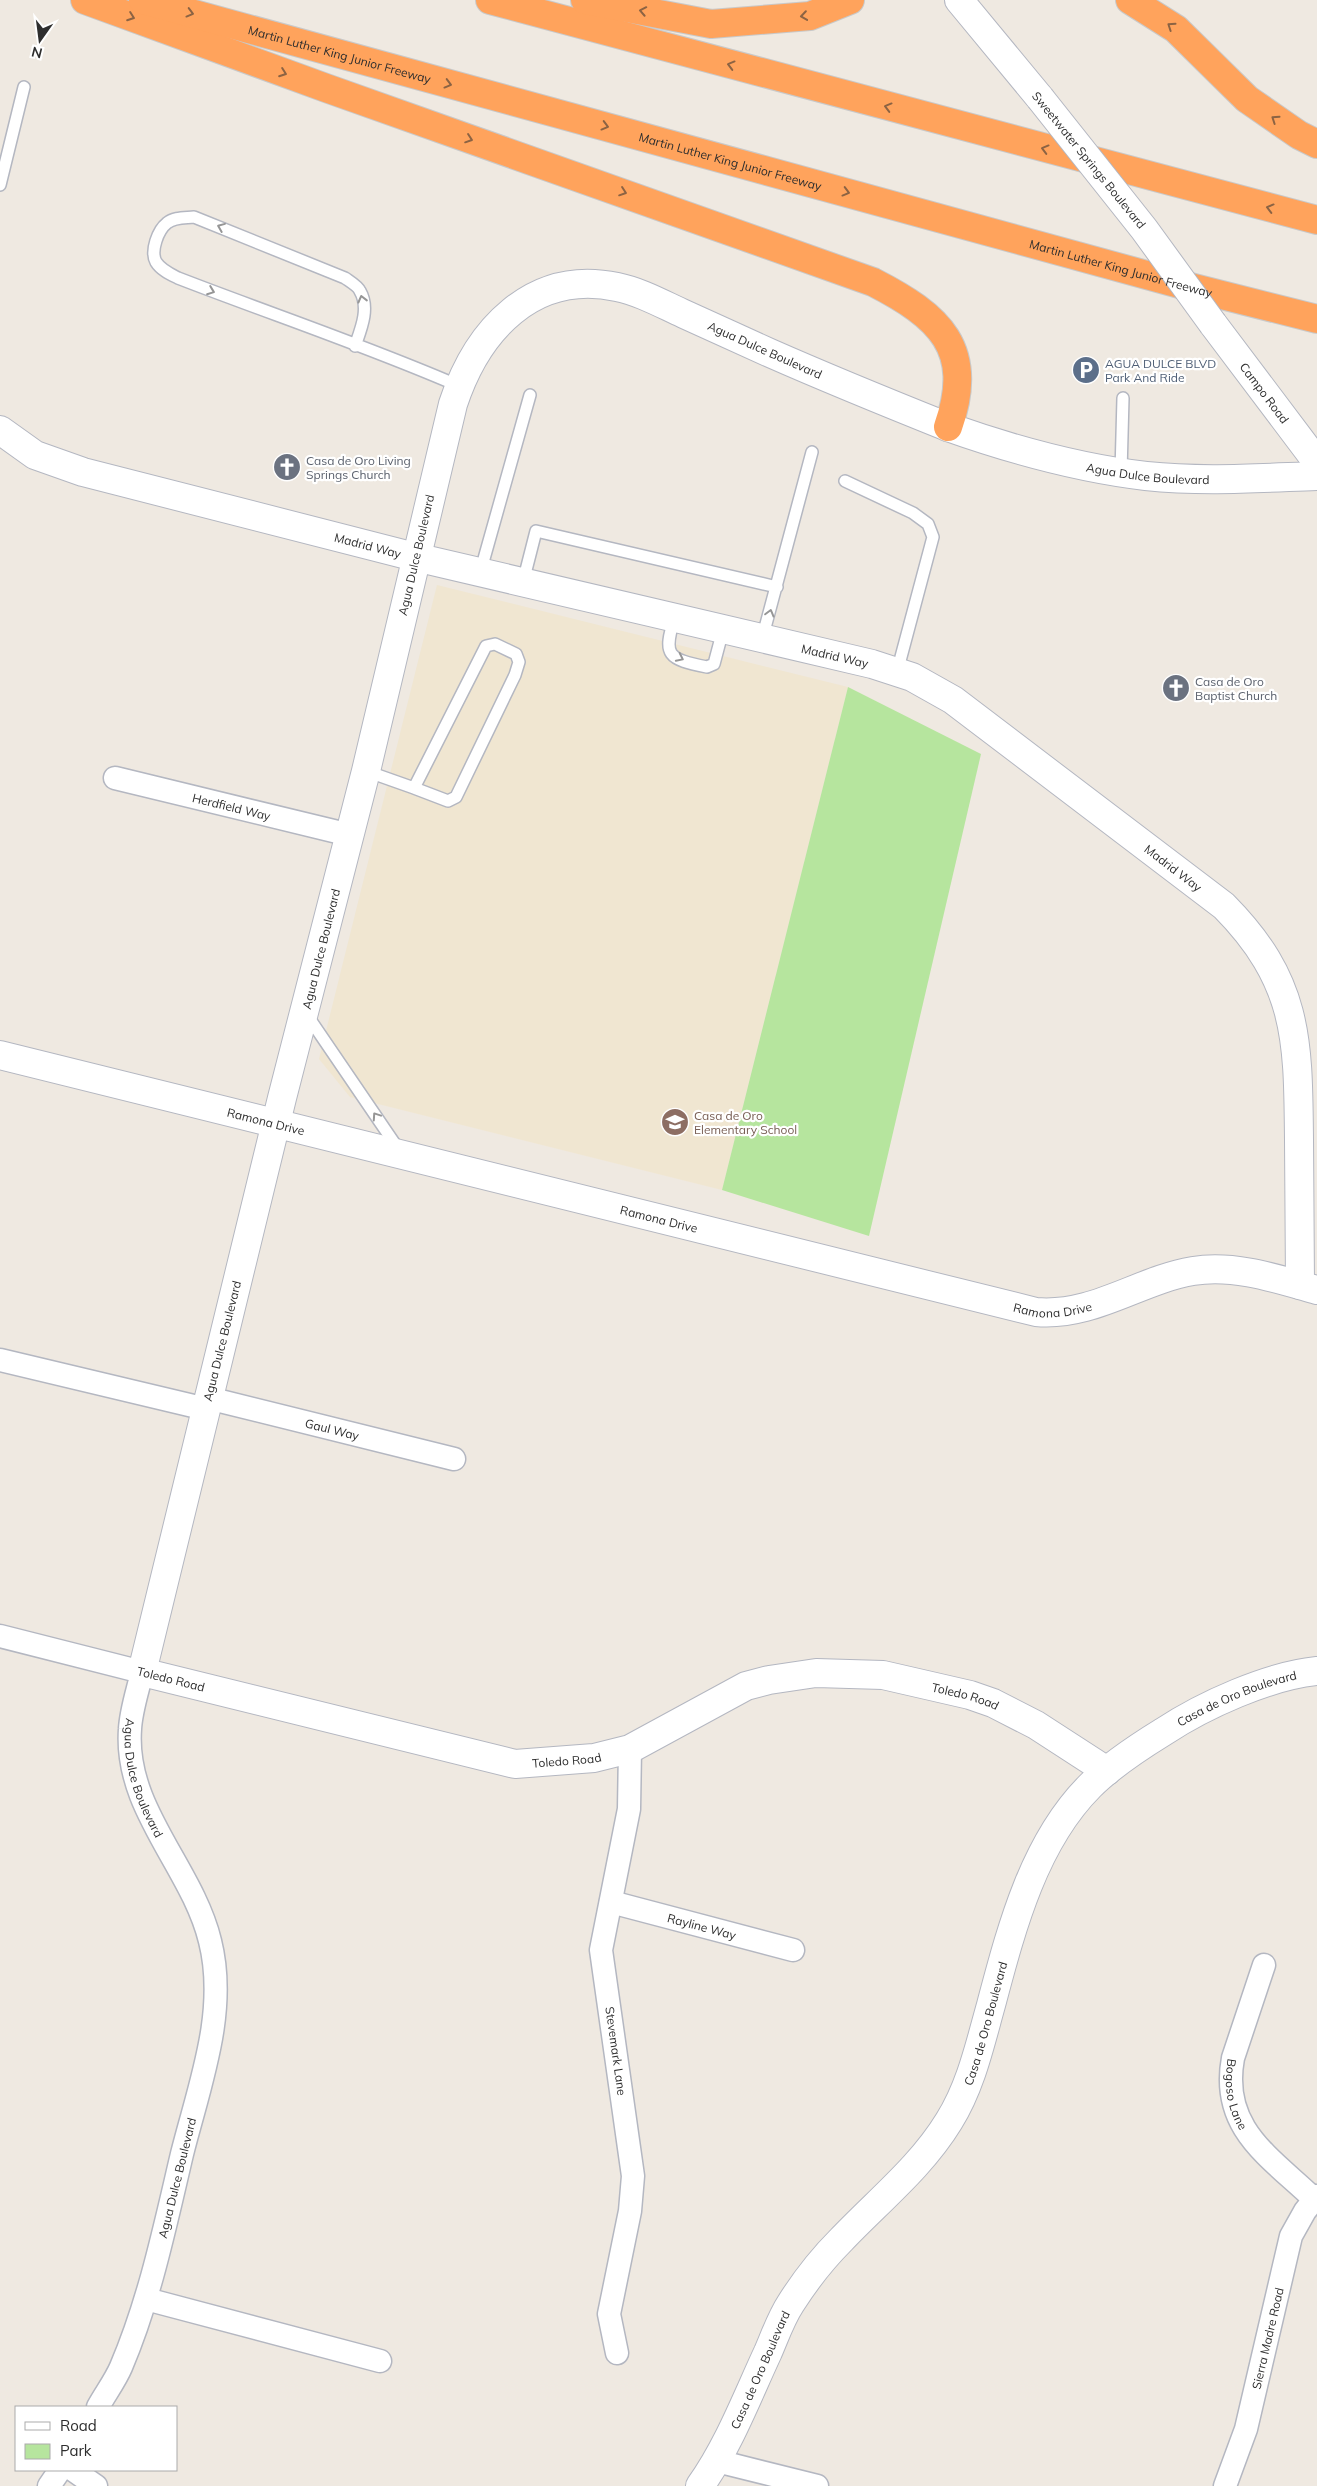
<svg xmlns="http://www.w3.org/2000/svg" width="1317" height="2486" font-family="Mulish,sans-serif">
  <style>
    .education { fill: #f0e6d1 }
    .green { fill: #b6e59e }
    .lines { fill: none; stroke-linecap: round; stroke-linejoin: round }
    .service-casing { stroke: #b4b7c1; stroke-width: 14 }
    .minor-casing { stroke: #b4b7c1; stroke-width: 25 }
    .tertiary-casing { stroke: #b4b7c1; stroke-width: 30 }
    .secondary-casing { stroke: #b4b7c1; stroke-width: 30 }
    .motorway-casing { stroke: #c9c9c9; stroke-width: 30 }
    .service { stroke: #fff; stroke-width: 11 }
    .minor { stroke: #fff; stroke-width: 22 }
    .tertiary { stroke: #fff; stroke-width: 28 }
    .secondary { stroke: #fff; stroke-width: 28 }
    .motorway { stroke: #ffa35c; stroke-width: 28 }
    .secondary-bridge-casing { stroke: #b4b7c1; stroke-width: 30; stroke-linecap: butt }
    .secondary-bridge { stroke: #fff; stroke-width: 28 }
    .oneway { stroke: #8c6343 }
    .oneway2 { stroke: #969696 }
    .labels { text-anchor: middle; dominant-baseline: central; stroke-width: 4.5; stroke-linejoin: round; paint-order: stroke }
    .street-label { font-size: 12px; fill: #2e2e2e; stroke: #fff }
    .service-label { font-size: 12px; fill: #4e5e75; stroke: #fff; text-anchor: start }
    .worship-label { font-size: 12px; fill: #5b616d; stroke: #fff; text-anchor: start }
    .education-label { font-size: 12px; fill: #785e54; stroke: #fff; text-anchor: start }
  </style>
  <rect width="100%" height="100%" fill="#efe9e1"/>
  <path class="education" d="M437,585l411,102 -126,503 -372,-93 -31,-38z"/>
  <path class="green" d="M848,687l133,67 -112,482 -147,-46z"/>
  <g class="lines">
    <g class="service-casing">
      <path id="service" d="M0,185l24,-98
        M355,346c6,-17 15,-38 5,-55 -2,-5 -11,-10 -15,-13l-151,-61c-9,1 -20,0 -27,6 -9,7 -17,28 -11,39 5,8 14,12 22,16 93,36 189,68 281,108
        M1121,472l2,-74
        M845,481l68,32 15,11 5,13 -36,135
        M480,573l50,-178
        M523,582l13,-51 241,56
        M675,617c-13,39 -7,42 32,50l7,-3 9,-34
        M762,639l50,-187
        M495,644l21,10 3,8 -4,13 -59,122 -8,4 -34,-13 72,-142z
        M366,771l48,17
        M307,1015l92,135"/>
    </g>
    <g class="minor-casing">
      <g id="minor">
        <path id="s1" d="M115,778l235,57"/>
        <path d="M0,1360l206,49"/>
        <path id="s2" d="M208,1398l246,61"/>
        <path id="s3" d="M0,1636l142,36c-4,18 -11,38 -12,57 -6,80 62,138 80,212 18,71 -11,145 -28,213 -17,72 -32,145 -61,213 -6,14 -16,27 -23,40"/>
        <path id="s4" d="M611,1902l182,48"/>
        <path id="s5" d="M1264,1965l-31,93c-13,70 36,98 81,141"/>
        <path d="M146,2299l234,62"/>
        <path d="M617,2353l-8,-39 21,-103 3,-35 -32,-226 28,-141 1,-60"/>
        <path d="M717,2461l100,25"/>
        <path d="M73,2470l23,16"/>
        <path d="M49,2486l11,-16"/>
        <path id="s6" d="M1225,2486l21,-57 45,-193 14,-25 12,-15"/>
      </g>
    </g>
    <g class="tertiary-casing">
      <g id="tertiary">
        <path id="s7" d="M948,427c-60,-24 -119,-48 -178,-74 -29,-13 -57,-26 -86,-39 -22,-10 -43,-22 -67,-27 -85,-18 -140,44 -164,117l-87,367 -84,327 -140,574 373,92 79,-6 36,-9 116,-63 23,-6 47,-7 67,2 87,20 23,8 43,22 71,46"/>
        <path id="s8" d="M0,430l35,25 48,17 332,85 457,107 40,13 41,23 271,206c75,76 74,134 75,234 0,49 1,97 1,145"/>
        <path id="s9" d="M0,1055l1036,257c58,5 103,-32 157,-41 41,-7 85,8 124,19"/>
        <path id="s10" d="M700,2486c29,-41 47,-89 68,-134 7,-16 13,-34 23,-49 14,-22 31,-44 50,-63 37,-39 80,-73 108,-119 22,-35 31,-77 42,-116 20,-75 42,-162 99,-219 21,-21 47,-38 73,-54 41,-27 105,-56 154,-61"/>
      </g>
    </g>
    <g class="secondary-casing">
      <g id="secondary">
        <path d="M959,0l81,98"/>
        <path id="s11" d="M1213,324l104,138"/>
        <path id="s12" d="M948,427c65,23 130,41 198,49 57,6 114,2 171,0"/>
      </g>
    </g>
    <g class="motorway-casing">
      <g id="motorway">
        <path d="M85,0l241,88 547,194c66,34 103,66 75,145"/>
        <path id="s13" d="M143,0l1051,288 123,31"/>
        <path d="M490,0l827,220"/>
        <path d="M585,0l126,24 99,-8 40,-16"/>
        <path d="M1130,0l46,29 71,70 52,36 18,9"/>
      </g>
    </g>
    <use href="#service" class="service"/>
    <use href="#minor" class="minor"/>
    <use href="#tertiary" class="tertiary"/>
    <use href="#secondary" class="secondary"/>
    <use href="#motorway" class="motorway"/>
    <g class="secondary-bridge-casing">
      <path id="secondary-bridge" d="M1040,98l104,131 69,95"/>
    </g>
    <use href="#secondary-bridge" class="secondary-bridge"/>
  </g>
  <defs><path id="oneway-chevron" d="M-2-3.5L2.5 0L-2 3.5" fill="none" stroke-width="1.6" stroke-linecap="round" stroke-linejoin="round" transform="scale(1.25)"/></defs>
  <g class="oneway">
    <use href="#oneway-chevron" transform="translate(643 11) rotate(-169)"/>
    <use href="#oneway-chevron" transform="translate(190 13) rotate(15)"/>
    <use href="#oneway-chevron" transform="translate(804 16) rotate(172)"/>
    <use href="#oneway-chevron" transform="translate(131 17) rotate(20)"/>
    <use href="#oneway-chevron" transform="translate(1171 26) rotate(-146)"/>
    <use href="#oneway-chevron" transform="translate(731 65) rotate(-165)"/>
    <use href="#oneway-chevron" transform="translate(283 73) rotate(20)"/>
    <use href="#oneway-chevron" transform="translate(448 84) rotate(15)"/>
    <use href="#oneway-chevron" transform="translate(888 107) rotate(-165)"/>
    <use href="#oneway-chevron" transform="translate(1275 119) rotate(-146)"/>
    <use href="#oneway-chevron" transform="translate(605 126) rotate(15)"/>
    <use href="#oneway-chevron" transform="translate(469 139) rotate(19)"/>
    <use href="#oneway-chevron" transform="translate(1045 149) rotate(-165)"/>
    <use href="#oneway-chevron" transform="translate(623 192) rotate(19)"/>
    <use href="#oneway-chevron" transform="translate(846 192) rotate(15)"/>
    <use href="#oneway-chevron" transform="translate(1270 208) rotate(-165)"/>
  </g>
  <g class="oneway2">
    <use href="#oneway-chevron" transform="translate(221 227) rotate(-158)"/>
    <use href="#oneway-chevron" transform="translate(211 291) rotate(21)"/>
    <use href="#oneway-chevron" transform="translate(362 299) rotate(-104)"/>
    <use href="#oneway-chevron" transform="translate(770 613) rotate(-75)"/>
    <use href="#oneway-chevron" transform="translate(680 658) rotate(26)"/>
    <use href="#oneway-chevron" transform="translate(376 1116) rotate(-124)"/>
  </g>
  <defs>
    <g id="parking-disc" transform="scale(1.4375)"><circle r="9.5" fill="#5c6f8a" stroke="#fff"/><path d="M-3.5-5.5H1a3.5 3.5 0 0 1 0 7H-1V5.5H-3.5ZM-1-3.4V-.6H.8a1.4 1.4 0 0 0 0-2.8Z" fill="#fff"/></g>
    <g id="church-disc" transform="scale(1.4375)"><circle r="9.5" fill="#6b7280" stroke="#fff"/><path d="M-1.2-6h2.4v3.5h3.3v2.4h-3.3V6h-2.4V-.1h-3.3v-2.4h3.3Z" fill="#fff"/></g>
    <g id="school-disc" transform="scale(1.4375)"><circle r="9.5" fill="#8d6e63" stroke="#fff"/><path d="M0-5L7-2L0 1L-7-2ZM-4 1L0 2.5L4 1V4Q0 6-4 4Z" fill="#fff"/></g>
  </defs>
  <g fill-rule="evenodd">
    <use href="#parking-disc" x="1086" y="370"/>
    <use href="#church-disc" x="287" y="467"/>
    <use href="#church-disc" x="1176" y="688"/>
    <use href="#school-disc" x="675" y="1122"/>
  </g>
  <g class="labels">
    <g class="street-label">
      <text stroke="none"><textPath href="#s13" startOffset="204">Martin Luther King Junior Freeway</textPath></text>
      <text transform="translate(1089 160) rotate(51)">Sweetwater Springs Boulevard</text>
      <text stroke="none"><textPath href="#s13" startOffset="609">Martin Luther King Junior Freeway</textPath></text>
      <text stroke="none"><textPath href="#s13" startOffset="1014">Martin Luther King Junior Freeway</textPath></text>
      <text transform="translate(765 350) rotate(24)">Agua Dulce Boulevard</text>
      <text stroke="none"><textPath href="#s11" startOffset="86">Campo Road</textPath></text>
      <text stroke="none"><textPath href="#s12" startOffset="206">Agua Dulce Boulevard</textPath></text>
      <text stroke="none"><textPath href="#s8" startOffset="388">Madrid Way</textPath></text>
      <text transform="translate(416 555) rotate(-77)">Agua Dulce Boulevard</text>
      <text stroke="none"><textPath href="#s8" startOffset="868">Madrid Way</textPath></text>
      <text stroke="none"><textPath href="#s1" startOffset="120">Herdfield Way</textPath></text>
      <text stroke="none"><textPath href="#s8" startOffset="1272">Madrid Way</textPath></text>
      <text transform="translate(321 949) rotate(-76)">Agua Dulce Boulevard</text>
      <text stroke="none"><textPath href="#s9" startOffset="274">Ramona Drive</textPath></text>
      <text stroke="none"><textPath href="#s9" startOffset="679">Ramona Drive</textPath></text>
      <text stroke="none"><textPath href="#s9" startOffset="1084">Ramona Drive</textPath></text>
      <text transform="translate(222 1341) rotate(-76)">Agua Dulce Boulevard</text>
      <text stroke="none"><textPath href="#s2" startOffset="128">Gaul Way</textPath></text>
      <text transform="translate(171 1679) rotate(14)">Toledo Road</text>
      <text stroke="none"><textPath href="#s7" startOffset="2744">Toledo Road</textPath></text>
      <text stroke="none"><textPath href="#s10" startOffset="986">Casa de Oro Boulevard</textPath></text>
      <text stroke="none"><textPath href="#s7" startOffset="2324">Toledo Road</textPath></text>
      <text stroke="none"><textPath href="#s3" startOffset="256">Agua Dulce Boulevard</textPath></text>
      <text stroke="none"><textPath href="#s4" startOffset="94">Rayline Way</textPath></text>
      <text stroke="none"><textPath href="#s10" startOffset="551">Casa de Oro Boulevard</textPath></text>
      <text transform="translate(616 2051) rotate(82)">Stevemark Lane</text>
      <text stroke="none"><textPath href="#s5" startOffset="135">Bogoso Lane</textPath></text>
      <text transform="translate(177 2178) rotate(-76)">Agua Dulce Boulevard</text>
      <text stroke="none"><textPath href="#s6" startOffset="154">Sierra Madre Road</textPath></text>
      <text stroke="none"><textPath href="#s10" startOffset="131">Casa de Oro Boulevard</textPath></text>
    </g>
    <g class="service-label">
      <text x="1105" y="363">AGUA DULCE BLVD<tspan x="1105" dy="14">Park And Ride</tspan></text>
    </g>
    <g class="worship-label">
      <text x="306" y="460">Casa de Oro Living<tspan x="306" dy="14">Springs Church</tspan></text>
      <text x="1195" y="681">Casa de Oro<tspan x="1195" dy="14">Baptist Church</tspan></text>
    </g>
    <g class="education-label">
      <text x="694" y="1115">Casa de Oro<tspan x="694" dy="14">Elementary School</tspan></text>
    </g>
  </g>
  <rect x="15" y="2406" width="162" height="65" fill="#ffffff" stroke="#ababab"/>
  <rect x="25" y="2422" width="25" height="8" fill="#ffffff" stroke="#ababab"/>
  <text x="60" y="2431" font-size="15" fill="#2e2e2e">Road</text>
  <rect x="25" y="2444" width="25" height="15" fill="#b6e59e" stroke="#ababab"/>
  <text x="60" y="2456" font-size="15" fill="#2e2e2e">Park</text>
  <g transform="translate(40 40) rotate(194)" stroke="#ffffff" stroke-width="4" paint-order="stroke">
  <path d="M0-4L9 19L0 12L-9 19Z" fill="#2e2e2e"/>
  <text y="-8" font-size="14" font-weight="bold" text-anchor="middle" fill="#2e2e2e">N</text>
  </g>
</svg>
